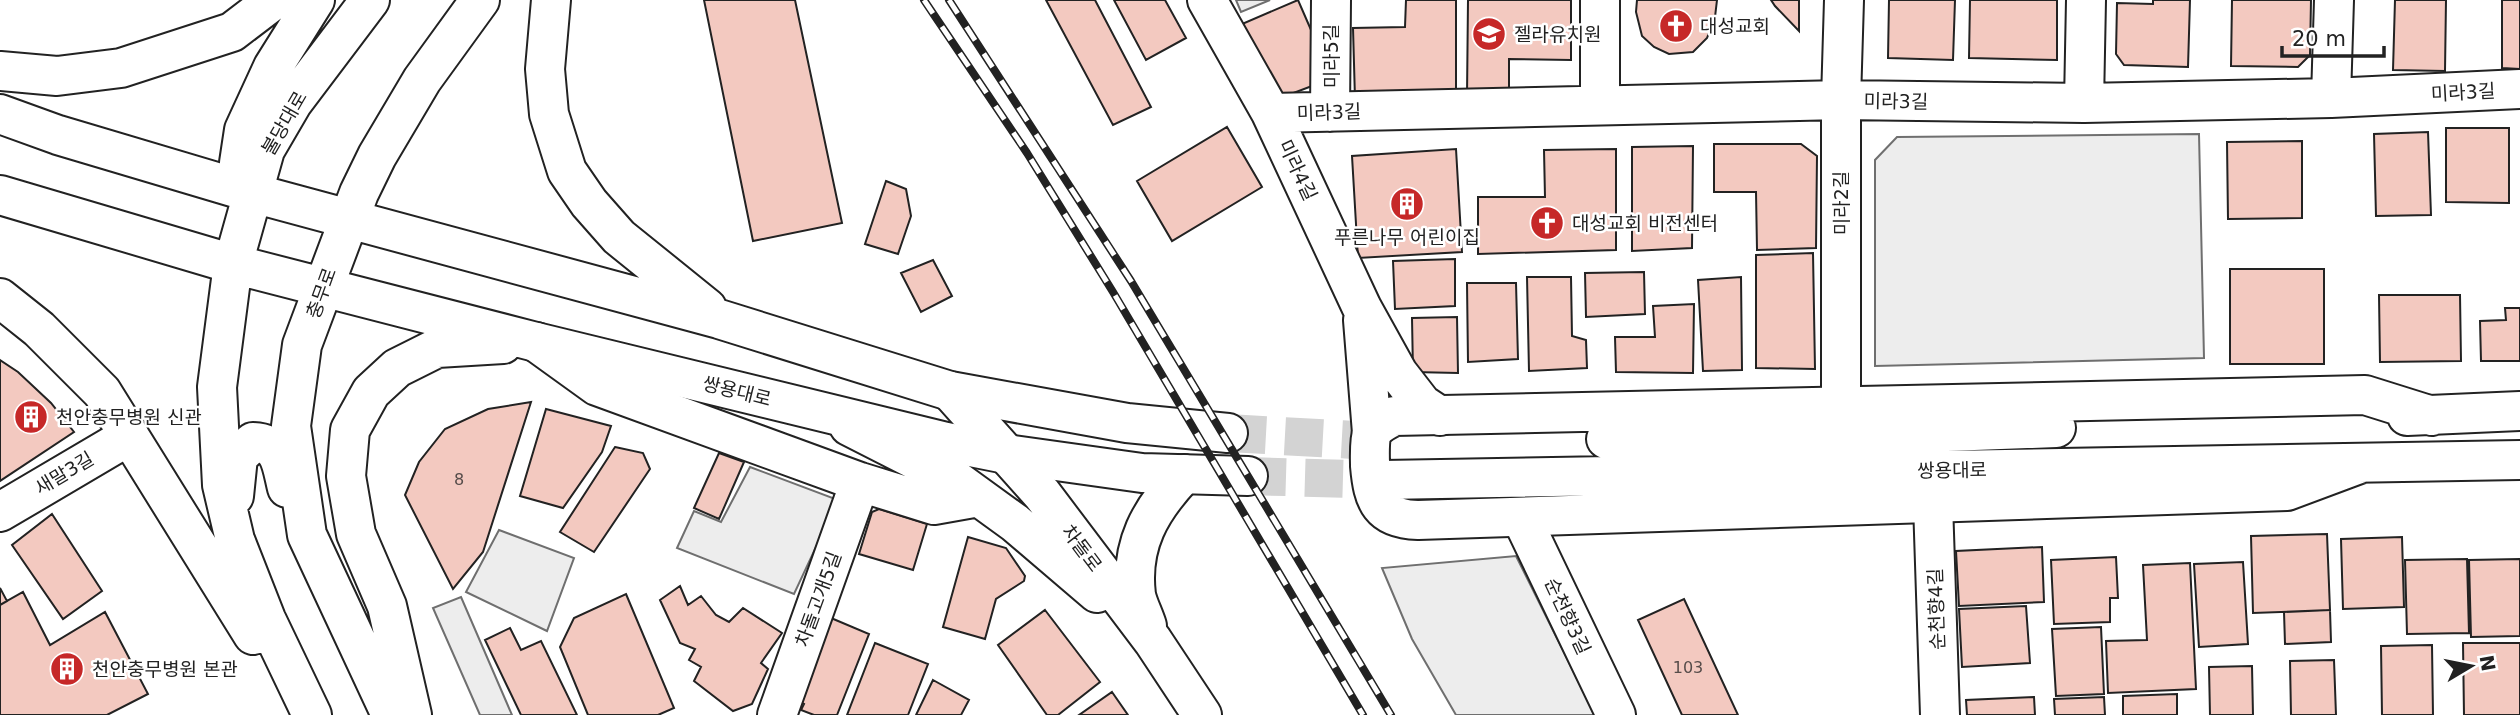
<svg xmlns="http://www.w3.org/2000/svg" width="2520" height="715" font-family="'DejaVu Sans','Noto Sans KR',sans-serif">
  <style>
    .parking { fill: #ededed; stroke: #6f6f6f; stroke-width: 2 }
    .building { fill: #f3c9c0; stroke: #222; stroke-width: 2 }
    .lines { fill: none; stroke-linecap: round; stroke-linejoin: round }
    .major-tunnel { stroke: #d3d3d3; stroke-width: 38; stroke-dasharray: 38 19; stroke-linecap: butt }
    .minor-casing { stroke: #222; stroke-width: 42 }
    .major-casing { stroke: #222; stroke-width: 42 }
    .minor { stroke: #fff; stroke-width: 38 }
    .major { stroke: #fff; stroke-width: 38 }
    .rail-casing { stroke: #222; stroke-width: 8 }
    .rail { stroke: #fff; stroke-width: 5; stroke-dasharray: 16; stroke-linecap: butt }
    .labels { text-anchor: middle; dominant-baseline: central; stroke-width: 5; stroke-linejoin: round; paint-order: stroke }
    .number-label { font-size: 16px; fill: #564c4a }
    .poi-label { font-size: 19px; fill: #222; stroke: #fff; text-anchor: start }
    .street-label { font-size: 19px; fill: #222; stroke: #fff }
  </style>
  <rect width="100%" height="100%" fill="#fff"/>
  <path class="parking" d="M1236,0h34l-29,12z
    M2199,134l5,224 -329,8v-206l22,-23z
    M750,467l88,33 -44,94 -117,-46 17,-37 27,11z
    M499,530l75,28 -27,73 -81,-39z
    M1516,556l79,159h-139l-44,-76 -30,-71z
    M461,597l51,118h-32l-47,-107z"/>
  <path class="building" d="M704,0h91l47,223 -89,18z
    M1046,0h49l56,107 -38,18z
    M1114,0h51l21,38 -40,22z
    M1298,0l20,46 -6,40 -37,14 -33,-76z
    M1406,0h50v98l-101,1 -2,-71 52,-1z
    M1468,0h103v60l-62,-1v38l-42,-1z
    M1637,0h80l-2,17 -8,21 -14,14 -24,2 -15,-7 -12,-11 -6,-24z
    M1771,0h28v31l-24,-25z
    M1889,0h66l-2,60 -65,-2z
    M1970,0h87v60l-88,-2z
    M2153,0h37l-2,67 -64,-2 -8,-11 1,-51 36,1z
    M2232,0h79l-1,55 -12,12 -67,-1z
    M2395,0h51l-1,71 -52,-1z
    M2502,0h18v69l-18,-1z
    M1227,127l35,60 -90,54 -35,-60z
    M2446,128h63v75l-63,-1z
    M2428,132l3,83 -55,1 -2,-82z
    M2302,141v77l-74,1 -1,-77z
    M1714,144h87l16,12 -1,92 -59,2 -1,-58h-42z
    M1693,146l-1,102 -60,3v-104z
    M1456,149l6,103 -104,6 -6,-102z
    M1616,149v101l-138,4v-57h67l-1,-47z
    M886,181l20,8 5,27 -13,38 -33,-10z
    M1813,253l2,116 -59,-1v-113z
    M1455,259v47l-60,3 -2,-48z
    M933,260l19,36 -31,16 -20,-39z
    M2230,269h94v95h-94z
    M1644,272l1,42 -59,3 -1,-44z
    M1527,277h44l1,59 14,4 1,28 -58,3z
    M1741,277l1,93 -39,1 -5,-91z
    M1467,283h49l2,76 -50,3z
    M2379,295h81l1,66 -81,1z
    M1694,304l-1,69 -77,-1 -1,-35h40l-2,-31z
    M2505,308h15v53h-39l-1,-40 26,-1z
    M1457,317l1,56 -45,-1 -1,-54z
    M0,360l18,12 33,31 23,29 -74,49z
    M531,402l-48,150 -30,37 -48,-94 14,-33 26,-33 43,-20z
    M546,409l65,17 -9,26 -39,56 -43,-12z
    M615,447l28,6 7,16 -56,83 -34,-20z
    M719,453l25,9 -25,57 -25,-11z
    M879,509l48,15 -14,46 -54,-16 13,-42z
    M52,514l50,77 -39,28 -51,-74z
    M2327,534l3,76 -77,3 -2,-77z
    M968,537l38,11 19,28 -1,5 -28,18 -11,40 -42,-12z
    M2402,537l2,70 -61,2 -2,-70z
    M2042,547l2,55 -85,4 -3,-55z
    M2116,557l2,41h-8v24l-56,2 -3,-64z
    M2467,559l2,74 -62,1 -2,-74z
    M2520,559v77l-49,1 -2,-77z
    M2243,562l5,82 -49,3 -5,-83z
    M2190,563l6,126 -88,4 -2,-52 41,-1 -4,-75z
    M680,586l8,19 13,-9 15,19 13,7 14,-14 39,25 -21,30 7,6 -16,35 -19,7 -39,-30 7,-14 -12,-7 6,-11 -15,-6 -20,-43z
    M0,588l7,13 -7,4z
    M23,592l27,53 55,-33 43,82 -41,21h-107v-110z
    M626,594l48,114 -16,7h-70l-28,-68 14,-29z
    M1684,599l54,116h-56l-44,-95z
    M2026,606l4,57 -68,4 -3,-58z
    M1045,610l55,72 -42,33h-11l-49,-70z
    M2330,610l1,32 -46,2 -1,-32z
    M831,618l38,16 -32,81h-23l-13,-5 3,-6 -6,-3z
    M2101,627l3,67 -48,2 -4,-67z
    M510,628l11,22 20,-9 36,74h-56l-36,-75z
    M875,643l53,21 -20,51h-61z
    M2463,643h57v72h-56z
    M2432,645l1,70h-51l-1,-69z
    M2334,660l2,55h-45l-1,-54z
    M2252,666l1,49h-43l-1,-48z
    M933,680l36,20 -8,15h-45z
    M1112,692l16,23h-49z
    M2177,694v21h-54v-19z
    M2034,697l1,18h-68l-1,-15z
    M2104,697l1,18h-50l-1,-16z"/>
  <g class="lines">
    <path class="major-tunnel" d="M1228,433l162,9
      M1248,476l136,4"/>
    <g class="minor-casing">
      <path id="minor" d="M1207,0l64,113 91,195 36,65 24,31 18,12
        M1600,0v104
        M2331,98l3,-98
        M2084,103l2,-103
        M1330,112l1,-112
        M1271,113l570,-13 243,3 247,-5 189,-9
        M1363,320l9,113
        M536,342l61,44 263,96 74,23 45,-8
        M950,391l92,103 111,147 49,74
        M1841,407v-307l3,-100
        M849,426l108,55 58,42 82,70
        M1933,503l7,212
        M0,512l129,-76
        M1521,517l95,198
        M1147,626c-3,-10 -9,-21 -11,-31 -6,-50 14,-85 48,-121
        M777,715l83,-233"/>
    </g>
    <g class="major-casing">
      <path id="major" d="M551,0l-6,69 4,45 18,57 22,32 30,34 88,71
        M0,71l57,5 64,-8 111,-36 42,-32
        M0,114l58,21 195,58 466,126 231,72 177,32 101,10
        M248,183l-9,-20 5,-33 29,-63 42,-67
        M0,195l233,69 303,78 410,100 60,12 136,19 106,3
        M0,298l39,31 63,63 151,243
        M2407,416l113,-5
        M1606,439l235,-3 215,-8
        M2362,463l-75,28 -869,29c-38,-1 -45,-19 -48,-54 0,-8 -1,-25 2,-33 4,-8 15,-13 22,-17l971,-21 67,21
        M1384,480l1136,-20
        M234,496l4,-39 15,-15c28,1 28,22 34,46
        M312,715l-46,-96 -31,-79 -13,-55 -5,-98 16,-123 32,-114 28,-48 77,-102
        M391,715l-84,-180 -16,-109 11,-81 57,-152 18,-37 45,-76 58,-80
        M412,715l-25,-109 -31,-72 -10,-58 4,-46 21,-38 26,-24 40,-20 66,-4"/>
    </g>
    <use href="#minor" class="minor"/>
    <use href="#major" class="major"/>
    <g class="rail-casing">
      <path id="rail" d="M924,0l103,153 86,139 250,423
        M949,0l182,281 260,434"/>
    </g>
    <use href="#rail" class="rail"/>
  </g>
  <defs>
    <g id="church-disc" transform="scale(1.75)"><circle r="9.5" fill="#c62828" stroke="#fff"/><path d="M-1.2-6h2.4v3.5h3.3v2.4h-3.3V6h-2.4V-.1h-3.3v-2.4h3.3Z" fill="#fff"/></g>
    <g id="school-disc" transform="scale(1.75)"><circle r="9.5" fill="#c62828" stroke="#fff"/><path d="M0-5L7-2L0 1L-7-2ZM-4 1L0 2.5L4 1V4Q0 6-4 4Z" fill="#fff"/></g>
    <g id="building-disc" transform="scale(1.75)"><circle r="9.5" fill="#c62828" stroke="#fff"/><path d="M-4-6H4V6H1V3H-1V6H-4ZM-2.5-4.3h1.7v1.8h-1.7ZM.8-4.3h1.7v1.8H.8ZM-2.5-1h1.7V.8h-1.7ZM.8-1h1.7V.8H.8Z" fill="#fff"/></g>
  </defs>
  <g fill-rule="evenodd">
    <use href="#church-disc" x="1676" y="26"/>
    <use href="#school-disc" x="1489" y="34"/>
    <use href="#building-disc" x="1407" y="204"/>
    <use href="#church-disc" x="1547" y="223"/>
    <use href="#building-disc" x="31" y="417"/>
    <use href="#building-disc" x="67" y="669"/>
  </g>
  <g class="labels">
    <g class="number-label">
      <text x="459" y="479">8</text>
      <text x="1688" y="667">103</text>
    </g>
    <g class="poi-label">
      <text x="1700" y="26">대성교회</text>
      <text x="1514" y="34">젤라유치원</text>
      <text x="1572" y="223">대성교회 비전센터</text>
      <text x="1407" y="237" text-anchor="middle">푸른나무 어린이집</text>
      <text x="56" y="417">천안충무병원 신관</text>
      <text x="92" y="669">천안충무병원 본관</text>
    </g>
    <g class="street-label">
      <text transform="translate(1331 56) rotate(-90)">미라5길</text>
      <text transform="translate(2463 92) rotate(-3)">미라3길</text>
      <text transform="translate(1896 101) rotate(1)">미라3길</text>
      <text transform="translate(1329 112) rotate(-2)">미라3길</text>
      <text transform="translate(284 123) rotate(-60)">불당대로</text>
      <text transform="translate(1298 170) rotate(65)">미라4길</text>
      <text transform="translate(1841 203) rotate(-90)">미라2길</text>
      <text transform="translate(321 293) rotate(-70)">충무로</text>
      <text transform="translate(737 391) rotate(14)">쌍용대로</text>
      <text transform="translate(1952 470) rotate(-1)">쌍용대로</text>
      <text transform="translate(64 473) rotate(-31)">새말3길</text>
      <text transform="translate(1082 548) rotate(53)">차돌로</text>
      <text transform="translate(818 599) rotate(-70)">차돌고개5길</text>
      <text transform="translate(1936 609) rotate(-92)">순천향4길</text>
      <text transform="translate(1568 616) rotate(65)">순천향3길</text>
    </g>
  </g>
  <g transform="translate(2471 666) rotate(80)" stroke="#ffffff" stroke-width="5" paint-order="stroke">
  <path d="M0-5L12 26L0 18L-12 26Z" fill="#222222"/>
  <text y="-10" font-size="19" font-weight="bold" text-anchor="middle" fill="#222222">N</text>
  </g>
  <path d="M2282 46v10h102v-10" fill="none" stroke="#222222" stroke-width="3.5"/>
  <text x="2292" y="46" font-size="21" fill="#222222" stroke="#ffffff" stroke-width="5" paint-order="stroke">20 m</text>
</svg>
